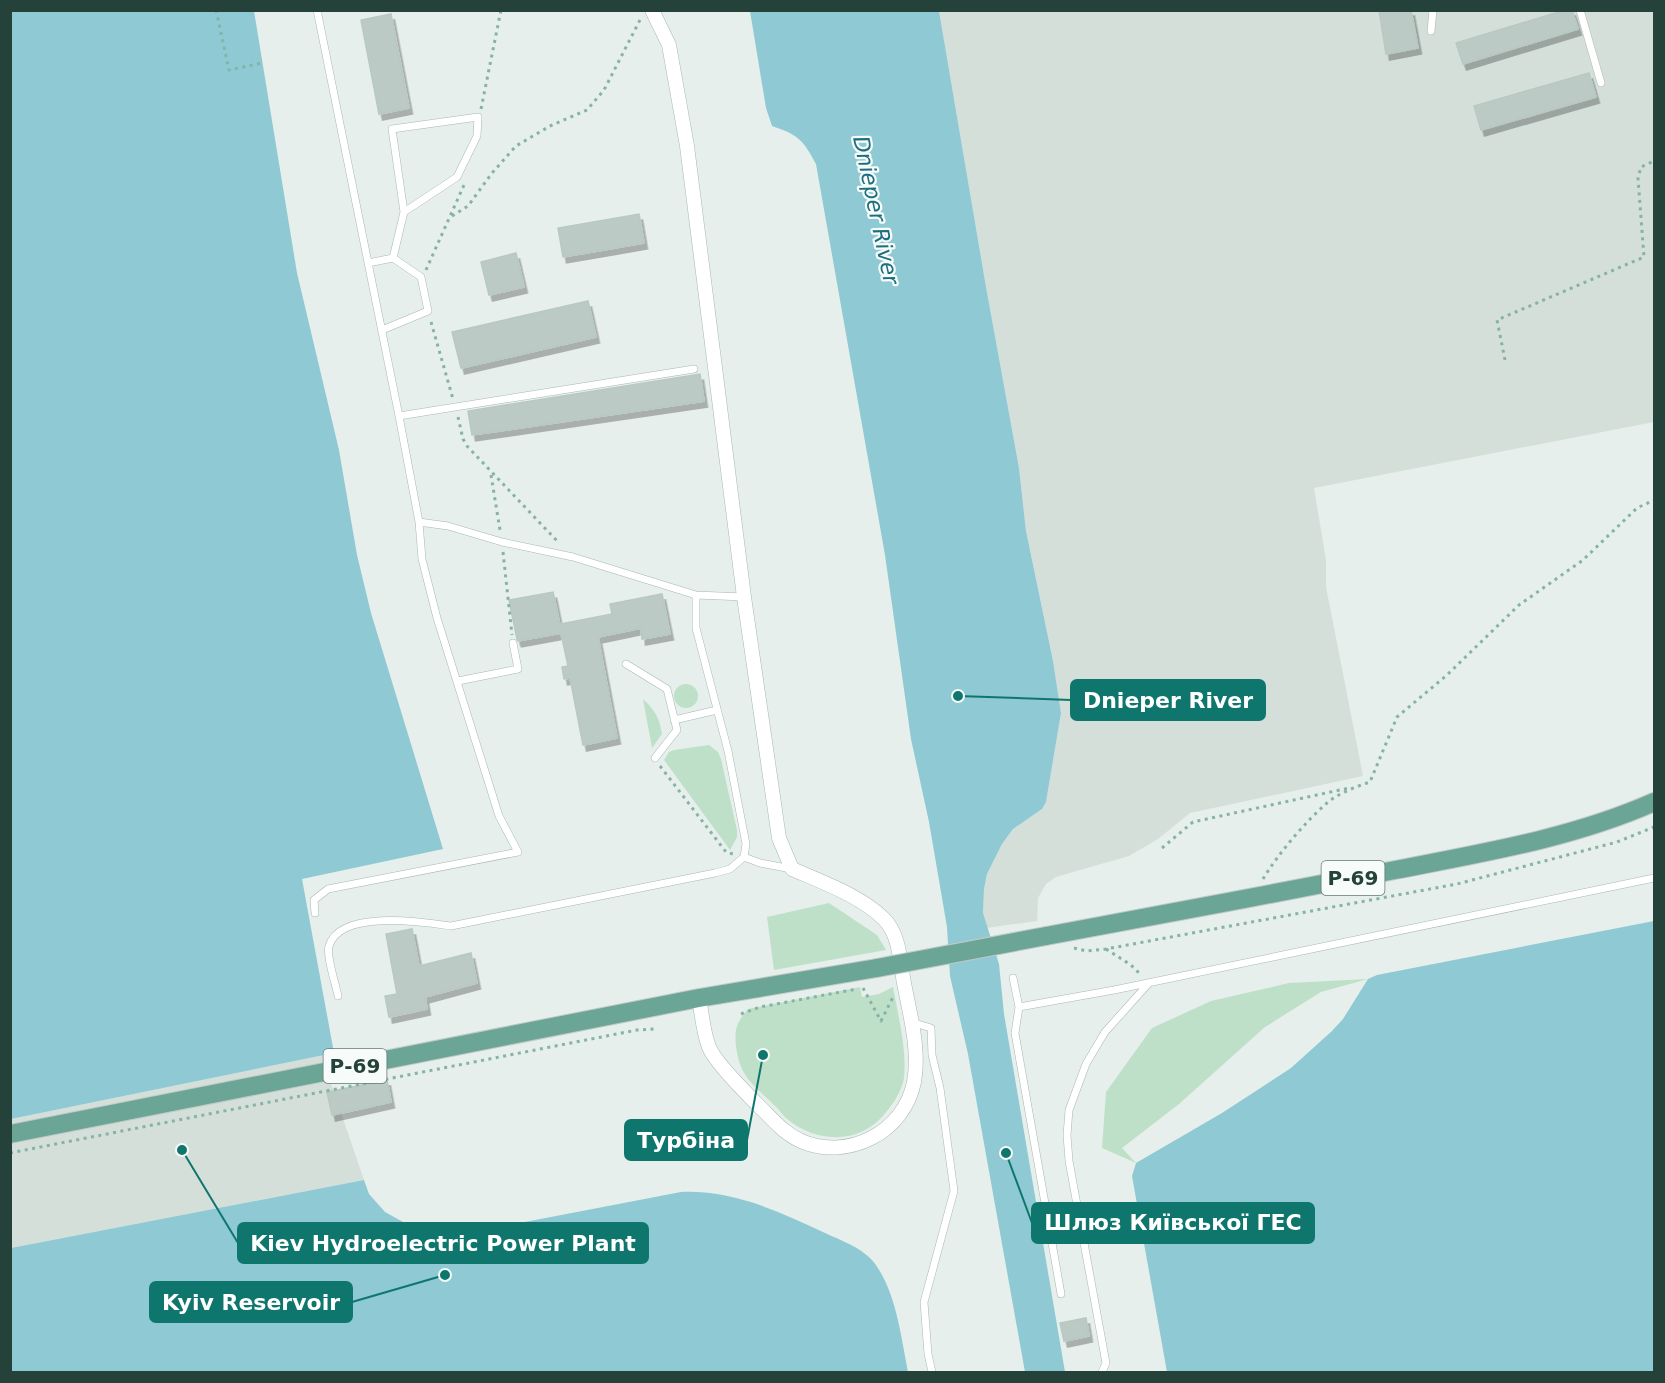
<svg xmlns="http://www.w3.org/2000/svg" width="1665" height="1383" font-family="'DejaVu Sans',sans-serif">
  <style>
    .built { fill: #d4dfda }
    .green { fill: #bfe0c8 }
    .water { fill: #8ec9d4 }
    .building { fill: #bbcac4; stroke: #b8c9c2; stroke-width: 1.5; filter: url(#shadow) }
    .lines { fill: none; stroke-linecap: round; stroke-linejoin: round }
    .service-casing { stroke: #a8b8b2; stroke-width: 8 }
    .minor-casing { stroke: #a8b8b2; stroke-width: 15 }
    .primary-casing { stroke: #c2cac8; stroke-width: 20 }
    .path { stroke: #86b3a5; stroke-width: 3; stroke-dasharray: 3 4.5; stroke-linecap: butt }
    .service { stroke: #fff; stroke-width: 7 }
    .minor { stroke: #fff; stroke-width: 14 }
    .primary { stroke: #6aa596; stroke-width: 18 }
    .primary-bridge-casing { stroke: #c2cac8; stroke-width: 20; stroke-linecap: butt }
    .primary-bridge { stroke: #6aa596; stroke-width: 18 }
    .labels { text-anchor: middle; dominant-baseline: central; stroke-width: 4.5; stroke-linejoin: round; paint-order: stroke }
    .shield { fill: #f7fbf9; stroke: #637a73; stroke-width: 1.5 }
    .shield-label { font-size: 20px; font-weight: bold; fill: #24423a }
    .water-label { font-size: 22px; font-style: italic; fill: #1c6f80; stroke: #f7fbf9 }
    .leader { fill: none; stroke: #0f766e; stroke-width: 2 }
    .callout-dot { fill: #0f766e; stroke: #f7fbf9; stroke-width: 2 }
    .callout { fill: #0f766e; stroke: #0f766e; stroke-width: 2 }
    .callout-label { font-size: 22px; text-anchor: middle; font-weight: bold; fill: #fff }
  </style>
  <defs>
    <filter id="shadow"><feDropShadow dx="3.5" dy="6" stdDeviation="0" flood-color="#0004"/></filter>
  </defs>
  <rect width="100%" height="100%" fill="#e6efeb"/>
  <path class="built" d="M939,11h715v411l-340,66 12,72v27l37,189 -173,37 -32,26 -29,17 -73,21 -10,7 -8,14 -1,23 -51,7 -3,-15 1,-24 3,-15 15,-30 11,-15 29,-20 4,-7 15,-89 -8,-52 -27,-130 -7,-63 -33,-181z
    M334,1053l-7,19 37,108 -353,68v-129z"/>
  <path class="green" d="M674 696a12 12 0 1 1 24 0a12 12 0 1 1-24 0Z
    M643,699c12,11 17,20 19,35l-10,14z
    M709,745l9,7 3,7 16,71v7l-7,13 -66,-90 5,-8 5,-2z
    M829,903l48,32 9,15 -112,20 -7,-53z
    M1368,979l-47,13 -56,35 -86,77 -57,44 14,15 -34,-15 4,-56 46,-64 59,-27 78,-18z
    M860,987l2,10 17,-3 14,-7c5,29 14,61 11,91 -2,14 -13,29 -22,39 -26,28 -67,25 -95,2 -5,-4 -8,-10 -13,-14 -21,-21 -34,-27 -38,-59 -2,-17 1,-24 12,-37z"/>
  <path class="water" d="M11,10l243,1 43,262 42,177 18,105 14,58 72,236 -141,30 32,174 -323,66z
    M750,11h189l47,276 33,181 7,63 27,130 8,52 -15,89 -4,7 -29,20 -11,15 -15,30 -3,15 -1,24 16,51 5,50 61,358h-40l-57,-318 -18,-78 -3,-49 -18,-105 -18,-83 -26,-184 -69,-391c-13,-24 -17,-29 -44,-38l-6,-18z
    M1654,921v451h-487l-35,-196 4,-13 86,-50 69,-45 41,-37 11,-12 25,-40 9,-4z
    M364,1180l5,14 16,18 38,21 19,7 47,-11 192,-37c51,-2 98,19 144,41 15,7 35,14 47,27 24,29 29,77 36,112h-897v-124z"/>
  <path class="building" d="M1379,10h32l7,38 -32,6z
    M1565,10h7l6,19 -115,35 -7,-21z
    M391,14l18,94 -30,6 -18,-94z
    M1589,73l7,24 -115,33 -7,-24z
    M639,214l5,29 -81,14 -5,-29z
    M516,253l8,34 -35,8 -8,-33z
    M588,301l8,36 -135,31 -9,-36z
    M700,374l4,27 -232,34 -4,-24z
    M553,592l7,34v-2l52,-10 -2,-10 52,-10 8,40 -28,5 -1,-11 -43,9 19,101 -34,7 -13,-67 -6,1 -2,-12 6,-1 -7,-33 -43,8 -1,-2 -8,-39z
    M412,929l7,37 52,-13 6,30 -52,14 2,12 -38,8 -4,-21 12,-2 -11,-60z
    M387,1080l4,22 -59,13 -5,-23z
    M1086,1318l3,18 -25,5 -4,-18z"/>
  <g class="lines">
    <g class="service-casing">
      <path id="service" d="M317,10l82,406 20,106 29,4 54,16 71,15 123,38 48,2
        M1580,10l21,73
        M1431,31l2,-21
        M393,258l11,-46 -12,-83 86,-12 -1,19 -20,41 -53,35
        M368,263l25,-5 28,19 7,34 -46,19
        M399,416l295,-47
        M626,664l41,25 10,41 -22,28
        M458,681l60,-12 -5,-26
        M674,720l43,-10
        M744,857l16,6 32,6
        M315,913l-1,-13 14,-11 190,-37 -19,-36 -62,-198 -15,-59 -3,-37
        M1013,978l6,29 -4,26 46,261
        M338,996c-2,-11 -12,-40 -9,-50 11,-37 94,-24 122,-20l264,-53 15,-4 14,-12 2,-13 -18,-93 -32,-123v-33
        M1019,1007l95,-17 540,-112
        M911,1022l20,6 1,27 8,33 14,103 -30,111 4,52 4,18
        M1102,1372l4,-9 -37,-202 -2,-26 2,-25 17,-46 19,-32 44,-49"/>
    </g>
    <g class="minor-casing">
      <path id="minor" d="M652,10l17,35 18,101 57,451 35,241 13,31c30,13 69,27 92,50 16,16 16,43 20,64 6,32 16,67 10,99 -10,51 -67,79 -113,59 -16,-7 -27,-20 -39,-32 -13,-13 -47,-46 -53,-62 -6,-15 -7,-33 -10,-49"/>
    </g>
    <g class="primary-casing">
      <path id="primary" d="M1046,936c116,-22 233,-43 349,-66 87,-17 178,-32 259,-68
        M10,1134l689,-136 178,-30"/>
    </g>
    <path class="path" d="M216,10l13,60 33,-7
      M481,109l20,-99
      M452,216l16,-10 24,-33 24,-27 34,-20 37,-16 17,-20 37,-72
      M426,270l38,-85
      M431,322l22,77
      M1505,360l-8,-40 147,-63 -6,-79 3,-11 13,-6
      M458,417l5,22 4,7 92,97
      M491,475l9,55
      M503,552l9,83
      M660,766l66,86 7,2
      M1162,848l31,-26 156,-34
      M1263,879c15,-25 42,-57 64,-76 12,-10 28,-16 43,-21l27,-65 50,-42 72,-70 64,-45 54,-52 17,-8
      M1074,948l12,3 20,-2 351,-65 160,-42 37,-15
      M1106,949l25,16 10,10
      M863,988l18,33 12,-24
      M741,1014l19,-7 97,-18
      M10,1153l627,-123 18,-1"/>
    <use href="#service" class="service"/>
    <use href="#minor" class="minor"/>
    <use href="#primary" class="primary"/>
    <g class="primary-bridge-casing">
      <path id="primary-bridge" d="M877,968l169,-32"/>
    </g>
    <use href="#primary-bridge" class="primary-bridge"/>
  </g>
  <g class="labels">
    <g class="shield">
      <rect x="1321.5" y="861" width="63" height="34" rx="4.5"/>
      <rect x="323.5" y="1049" width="63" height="34" rx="4.5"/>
    </g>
    <g class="shield-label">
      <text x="1353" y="878">Р-69</text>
      <text x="355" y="1066">Р-69</text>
    </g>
    <g class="water-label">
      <text transform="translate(876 210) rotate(78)">Dnieper River</text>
    </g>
  </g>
  <path class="leader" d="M958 696L1071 700M763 1055L747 1140M1006 1153L1032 1223M182 1150L238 1243M445 1275L352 1302"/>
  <g class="callout-dot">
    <circle cx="958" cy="696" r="6"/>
    <circle cx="763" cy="1055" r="6"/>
    <circle cx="1006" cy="1153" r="6"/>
    <circle cx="182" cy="1150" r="6"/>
    <circle cx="445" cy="1275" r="6"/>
  </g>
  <g class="callout">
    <rect x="1071" y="680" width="194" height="40" rx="6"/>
    <rect x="625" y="1120" width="122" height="40" rx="6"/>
    <rect x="1032" y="1203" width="282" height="40" rx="6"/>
    <rect x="238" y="1223" width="410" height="40" rx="6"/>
    <rect x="150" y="1282" width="202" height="40" rx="6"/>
  </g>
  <g class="callout-label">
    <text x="1168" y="708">Dnieper River</text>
    <text x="686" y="1148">Турбіна</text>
    <text x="1173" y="1230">Шлюз Київської ГЕС</text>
    <text x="443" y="1251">Kiev Hydroelectric Power Plant</text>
    <text x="251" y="1310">Kyiv Reservoir</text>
  </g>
  <rect width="1665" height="1383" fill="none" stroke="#24423a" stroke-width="24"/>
</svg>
